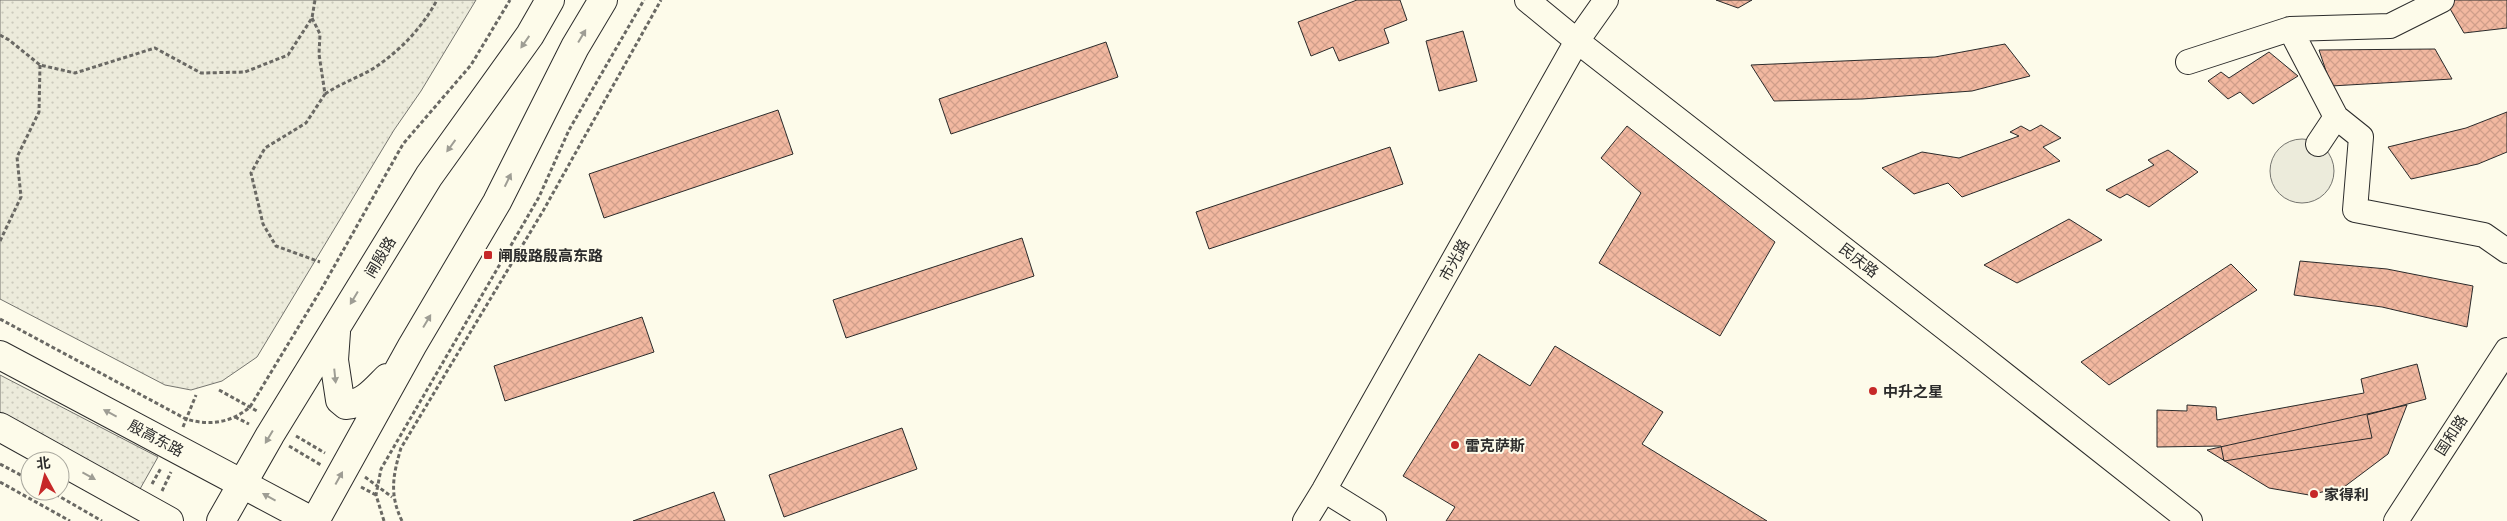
<svg xmlns="http://www.w3.org/2000/svg" width="2507" height="521" font-family="'IBM Plex Serif','Noto Sans SC',serif">
  <style>
    .grass { fill: url(#grass-dots); stroke: #74746e }
    .garden { fill: #ecebdb; stroke: #74746e }
    .building { fill: url(#building-cross-hatch); stroke: #2b2b2b }
    .lines { fill: none; stroke-linecap: round; stroke-linejoin: round }
    .minor-casing { stroke: #2b2b2b; stroke-width: 26 }
    .major-casing { stroke: #2b2b2b; stroke-width: 30 }
    .path { stroke: #6a6964; stroke-width: 3; stroke-dasharray: 4 2.5; stroke-linecap: butt }
    .minor { stroke: #fdfbea; stroke-width: 24 }
    .major { stroke: #fdfbea; stroke-width: 28 }
    .oneway { fill: #9e9d94 }
    .poi-dot { fill: #c62828; stroke: #fdfbea; stroke-width: 2 }
    .labels { text-anchor: middle; dominant-baseline: central; stroke-width: 4; stroke-linejoin: round; paint-order: stroke }
    .poi-label { font-size: 15px; font-weight: bold; fill: #2b2b2b; stroke: #fdfbea; text-anchor: start }
    .street-label { font-size: 15px; fill: #2b2b2b; stroke: #fdfbea }
  </style>
  <defs>
    <pattern id="grass-dots" width="8" height="8" patternUnits="userSpaceOnUse" patternTransform="scale(1.25)"><rect width="8" height="8" fill="#ecebdb"/><path d="M2 2h.1M6 6h.1" fill="none" stroke="#cbcabc" stroke-width="1.8" stroke-linecap="round"/></pattern>
    <pattern id="building-cross-hatch" width="8" height="8" patternUnits="userSpaceOnUse" patternTransform="scale(1.25)"><rect width="8" height="8" fill="#f2b8a0"/><path d="M0 0l8 8M0 8l8-8" fill="none" stroke="#d09e8a"/></pattern>
  </defs>
  <rect width="100%" height="100%" fill="#fdfbea"/>
  <path class="grass" d="M0,0h476l-55,91 -27,39 -137,227 -35,24 -31,9 -26,-5 -165,-86z
    M0,375l158,82 -18,32 -140,-77z"/>
  <path class="garden" d="M2270 171a32 32 0 1 1 64 0a32 32 0 1 1-64 0Z"/>
  <path class="building" d="M1357,0h43l7,20 -23,9 5,14 -50,18 -6,-14 -22,9 -13,-34z
    M1716,0h36l-14,8z
    M2445,0h62v28l-43,5z
    M1463,31l14,50 -38,10 -13,-50z
    M1106,42l12,35 -167,57 -12,-35z
    M2005,44l25,32 -58,15 -110,8 -88,2 -23,-36 184,-8z
    M2435,49l17,30 -121,7 -12,-36z
    M2269,52l29,24 -45,28 -13,-12 -12,7 -20,-18 13,-9 8,6z
    M778,110l15,44 -189,64 -15,-44z
    M2507,112v40l-29,12 -67,15 -23,-32 78,-19z
    M2041,125l20,13 -18,9 17,14 -98,36 -14,-14 -34,11 -32,-26 40,-16 37,6 60,-22 -9,-4 11,-6 9,5z
    M1627,126l148,116 -55,94 -121,-73 42,-70 -40,-35z
    M1390,147l13,37 -194,65 -13,-37z
    M2168,150l30,22 -49,35 -22,-13 -7,4 -14,-8 48,-25 -6,-5z
    M2069,219l33,21 -85,43 -33,-18z
    M1022,238l12,38 -188,62 -13,-38z
    M2300,261l87,8 86,17 -6,41 -85,-20 -88,-12z
    M2231,264l26,26 -148,95 -28,-23z
    M642,317l12,35 -149,49 -11,-35z
    M1555,346l108,66 -21,32 125,77h-321l9,-14 -52,-31 76,-122 51,32z
    M2417,364l9,35 -59,16 5,23 -148,23 -3,-15 -64,1v-37l30,1v-6l29,2 1,13 147,-27 -3,-14z
    M2407,405l-19,49 -44,33 -35,8 -40,-7 -62,-38z
    M902,428l15,41 -133,48 -15,-42z
    M714,492l11,29h-92z"/>
  <g class="lines">
    <g class="minor-casing">
      <path id="minor" d="M1527,0l50,41 395,308 218,172
        M2290,29l46,88 25,20 -6,73 129,25 23,16
        M2188,62l102,-33 100,-3 52,-26
        M2318,144l18,-27
        M1324,490l50,31
        M1305,521l19,-31 253,-449 29,-41
        M2396,521l111,-171"/>
    </g>
    <g class="major-casing">
      <path id="major" d="M336,332l-2,28 6,40 6,5c18,-1 29,-15 41,-27
        M0,355l312,166
        M0,427l169,94
        M221,521l49,-86 159,-259 101,-141 20,-35
        M315,521l97,-175 85,-144 78,-155 28,-47"/>
    </g>
    <path class="path" d="M312,18l8,16 -1,20 6,40 -19,29 -41,25 -14,25 12,51 13,22 44,16
      M0,35l9,5 31,25 35,8 80,-25 46,25 44,-1 43,-17 24,-37 3,-18
      M325,94c16,-11 33,-16 49,-26 27,-18 48,-40 63,-68
      M0,241l21,-44 -4,-40 22,-45 1,-47
      M0,319l186,100c23,7 45,4 64,-12l72,-119 81,-144 68,-79 39,-65
      M219,390l38,21
      M235,417l14,7
      M183,427l13,-32
      M296,436l29,17
      M289,446l32,19
      M0,464l30,16
      M365,477l27,20
      M0,482l70,39
      M152,484l9,-16
      M361,487l15,8
      M50,491l52,30
      M162,491l9,-19
      M384,521l-8,-26 5,-26 158,-272 30,-67 75,-130
      M402,521c-13,-27 -9,-46 -1,-73l142,-237 118,-211"/>
    <use href="#minor" class="minor"/>
    <use href="#major" class="major"/>
  </g>
  <defs><path id="oneway-solid" d="M-6-.8H1V-3.2L6.5 0L1 3.2V.8H-6Z" transform="scale(1.25)"/></defs>
  <g class="oneway">
    <use href="#oneway-solid" transform="translate(582 36) rotate(-59)"/>
    <use href="#oneway-solid" transform="translate(525 42) rotate(125)"/>
    <use href="#oneway-solid" transform="translate(451 146) rotate(126)"/>
    <use href="#oneway-solid" transform="translate(508 180) rotate(-64)"/>
    <use href="#oneway-solid" transform="translate(354 298) rotate(121)"/>
    <use href="#oneway-solid" transform="translate(427 321) rotate(-59)"/>
    <use href="#oneway-solid" transform="translate(335 376) rotate(84)"/>
    <use href="#oneway-solid" transform="translate(110 413) rotate(-152)"/>
    <use href="#oneway-solid" transform="translate(269 437) rotate(121)"/>
    <use href="#oneway-solid" transform="translate(89 476) rotate(29)"/>
    <use href="#oneway-solid" transform="translate(339 478) rotate(-61)"/>
    <use href="#oneway-solid" transform="translate(269 497) rotate(-151)"/>
  </g>
  <g class="poi-dot">
    <rect x="483" y="250" width="10" height="10" rx="2.5"/>
    <circle cx="1873" cy="391" r="5"/>
    <circle cx="1455" cy="445" r="5"/>
    <circle cx="2314" cy="494" r="5"/>
  </g>
  <g class="labels">
    <g class="poi-label">
      <text x="498" y="255">闸殷路殷高东路</text>
      <text x="1883" y="391">中升之星</text>
      <text x="1465" y="445">雷克萨斯</text>
      <text x="2324" y="494">家得利</text>
    </g>
    <g class="street-label">
      <text transform="translate(380 257) rotate(-59)">闸殷路</text>
      <text transform="translate(1454 260) rotate(-61)">市光路</text>
      <text transform="translate(1859 260) rotate(38)">民庆路</text>
      <text transform="translate(2451 435) rotate(-57)">国和路</text>
      <text transform="translate(156 438) rotate(28)">殷高东路</text>
    </g>
  </g>
  <g transform="translate(45 476) rotate(353)"><circle r="24" fill="#fdfbea" stroke="#a9a89e"/>
  <path d="M0-4L9 19L0 12L-9 19Z" fill="#c62828"/>
  <text y="-8" font-size="14" font-weight="bold" text-anchor="middle" fill="#2b2b2b">北</text>
  </g>
</svg>
